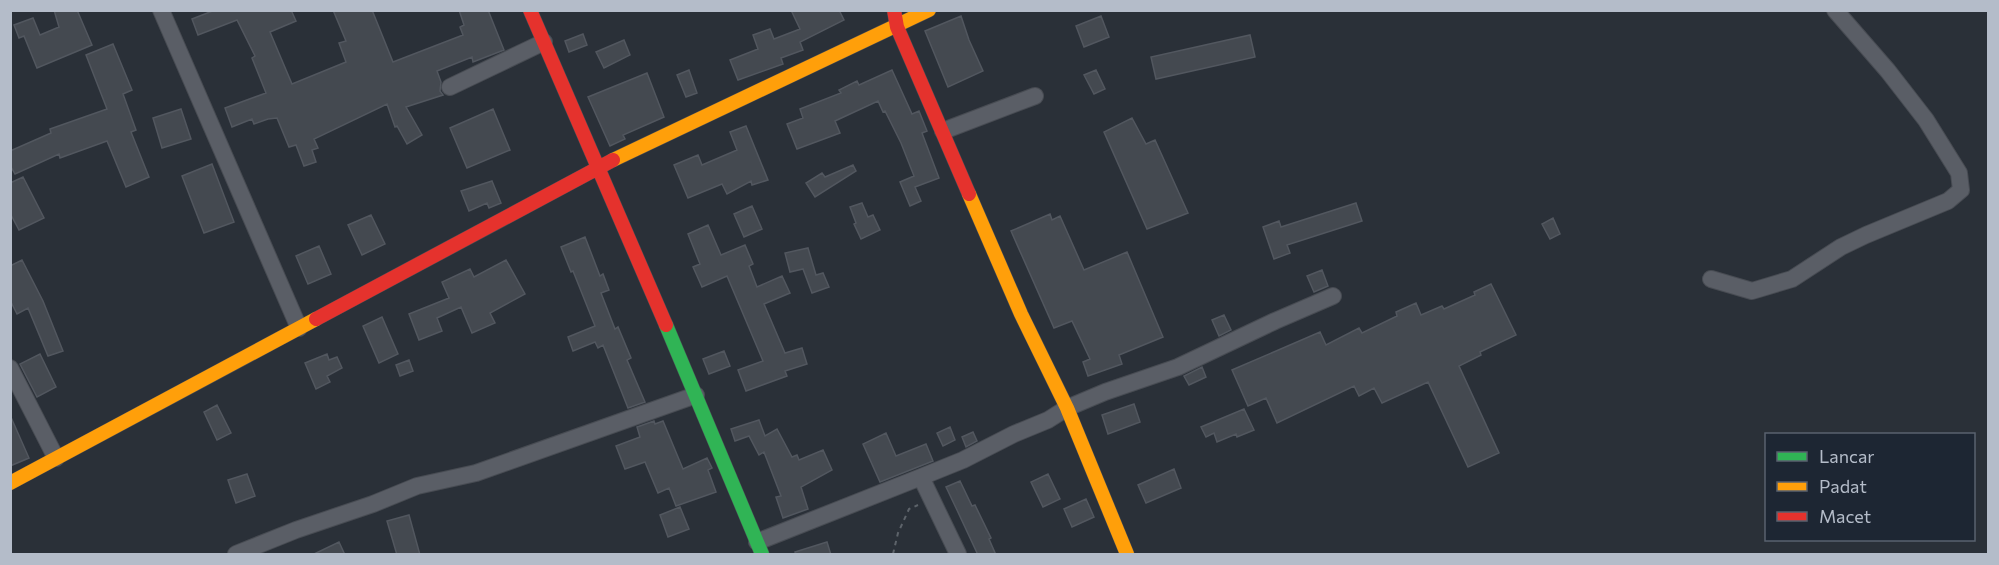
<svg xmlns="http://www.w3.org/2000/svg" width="1999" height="565" font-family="Commissioner,sans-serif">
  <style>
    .building { fill: #444950; stroke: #52575f; stroke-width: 1.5 }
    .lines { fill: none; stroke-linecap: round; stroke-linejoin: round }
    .street-casing { stroke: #484c53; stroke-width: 18 }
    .fast-casing { stroke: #484c53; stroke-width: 15 }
    .slow-casing { stroke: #484c53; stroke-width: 15 }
    .jam-casing { stroke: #484c53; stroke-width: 15 }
    .path { stroke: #5d636a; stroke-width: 2; stroke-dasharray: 4.5 4.5; stroke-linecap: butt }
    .street { stroke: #5a5e66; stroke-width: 16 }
    .fast { stroke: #30b455; stroke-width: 14 }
    .slow { stroke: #ff9f0a; stroke-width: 14 }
    .jam { stroke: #e5322d; stroke-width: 14 }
  </style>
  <rect width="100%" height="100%" fill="#2a3038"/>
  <path class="building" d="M54,10h23l15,35 -55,23 -13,-32 -5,2 -5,-13 19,-7 7,17 19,-8z
    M215,10h76l5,11 -26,11 22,52 54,-22 -7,-19 7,-2 -13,-31h39l21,52 70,-27 -3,-8 4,-2 -5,-15h29l16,40 -31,12 -1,-5 -35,14 4,11 -1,9 3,4 -37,12 16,28 -15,9 -10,-18 -2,1 -8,-23 -73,35 4,9 -6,2 4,12 -12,4 -8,-21 -7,2 -12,-29 -9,1 -14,5 -2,-5 -20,8 -7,-19 41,-15 -14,-35 3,-2 -18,-36 -39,15 -6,-16z
    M791,10h48l5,10 -44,22 3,8 -22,8 2,6 -45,16 -8,-20 28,-11 -5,-14 17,-6 4,10 26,-10z
    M961,16l8,24 14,31 -35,16 -23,-56z
    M1101,16l8,21 -25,10 -8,-21z
    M583,34l4,11 -18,7 -4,-11z
    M1250,35l5,22 -99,22 -5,-22z
    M624,40l6,15 -26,13 -8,-16z
    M113,44l19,46 -9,4 13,36 -5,2 18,45 -23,10 -19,-46 -47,17 -1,-4 -44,20 -5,-9v-14l41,-18 -1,-4 57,-20 -21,-54z
    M689,70l8,23 -11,4 -9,-22z
    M892,70l20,44 7,-3 8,20 -5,2 17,45 -24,9 6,14 -11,5 -10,-24 14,-6 -13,-33 -16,-32 -2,1 -5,-11 -43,20 5,12 -43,16 -10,-25 16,-6 -3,-9 41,-16 -2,-3 18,-9 2,4z
    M1096,70l9,19 -11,5 -10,-19z
    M647,73l17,44 -41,18 2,4 -15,7 -22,-49z
    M181,109l10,30 -29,9 -9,-30z
    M493,109l17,41 -43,18 -17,-40z
    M1132,118l14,26 9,-4 33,73 -41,16 -43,-97z
    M746,126l22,54 -16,5 -1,-4 -24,13 -5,-10 -34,14 -14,-33 24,-10 4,10 35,-15 -7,-18z
    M212,164l22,58 -30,11 -22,-57z
    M853,165l3,6 -41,26 -9,-14 16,-10 3,4z
    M23,177l21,41 -25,12 -9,-17v-30z
    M492,181l9,22 -12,5 -2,-5 -18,8 -8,-20z
    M862,203l6,14 5,-2 7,15 -19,9 -7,-15 2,-1 -6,-16z
    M1356,203l6,18 -75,24 3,8 -16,6 -11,-32 16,-6 2,6z
    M752,206l10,23 -18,8 -10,-23z
    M1050,214l2,6 8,-4 24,54 43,-18 36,85 -44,18 3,9 -34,12 -5,-14 7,-3 -18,-38 -18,7 -43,-97z
    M371,215l14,29 -23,11 -14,-30z
    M1553,218l7,16 -10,5 -8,-15z
    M708,225l13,30 24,-10 8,19 -4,2 8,21 25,-11 8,17 -26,11 21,49 17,-5 5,16 -22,7 2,5 -41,15 -8,-21 25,-9 -36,-85 -25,11 -9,-20 7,-3 -12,-30z
    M585,237l15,39 3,-2 6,16 -8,3 14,36 3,-2 13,31 -4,2 18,42 -17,6 -25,-63 -5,3 -3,-6 -22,9 -5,-14 27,-11 -22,-55 -2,1 -10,-25z
    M319,246l12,28 -23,10 -12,-28z
    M808,248l8,27 7,-2 6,14 -17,6 -9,-24 -13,3 -5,-19z
    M22,260l21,41 20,50 -15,5 -20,-48 -11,6 -7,-14v-34z
    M506,260l19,34 -35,19 5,10 -23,10 -11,-26 -24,11 5,13 -23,9 -10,-26 40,-16 -7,-16 28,-13 4,8z
    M1322,270l6,16 -14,6 -7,-16z
    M1491,284l25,51 -36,17 1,3 -22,11 40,87 -31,14 -40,-85 -46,21 -8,-15 -15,8 -5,-10 -77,37 -11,-25 -18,8 -16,-36 88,-38 6,13 33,-17 3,5 35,-17 -1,-4 20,-9 5,12 21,-9 2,3 31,-14 -1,-3z
    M1224,315l7,15 -12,6 -7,-16z
    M382,317l16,37 -19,9 -16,-37z
    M724,351l6,15 -21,8 -6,-15z
    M40,354l16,33 -19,10 -17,-33z
    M327,354l2,6 8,-3 5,11 -15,8 3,6 -14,7 -11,-26z
    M409,360l4,11 -13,5 -4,-11z
    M1202,367l4,10 -17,8 -5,-9z
    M1134,404l6,18 -32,12 -6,-19z
    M217,405l14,28 -14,7 -13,-28z
    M1244,409l10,21 -17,7 -1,-3 -19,8 -3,-9 -8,4 -5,-10z
    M10,415l19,43 -19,8z
    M759,420l6,16 12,-7 15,28 5,-2 2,5 24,-10 9,20 -31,17 7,22 -25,9 -7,-21 5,-1 -17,-44 -5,3 -10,-19 -14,5 -4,-12z
    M654,421l1,3 8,-3 20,48 24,-11 5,10 -4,2 8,22 -40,14 -7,-18 -11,5 -13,-31 -20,7 -9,-23 24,-9 -3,-10z
    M950,427l5,13 -12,6 -6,-13z
    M973,432l4,9 -11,6 -4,-10z
    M886,433l10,23 30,-12 7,17 -53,21 -17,-38z
    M1174,469l7,19 -35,15 -8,-18z
    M247,474l8,22 -19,7 -8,-23z
    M1048,474l12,25 -17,8 -12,-25z
    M960,481l12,25 3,-1 16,33 -2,1 7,16h-18l-22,-47 -10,-21z
    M1086,499l8,18 -22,10 -8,-18z
    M680,507l9,22 -21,8 -8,-22z
    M409,515l11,40h-23l-10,-34z
    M339,542l6,13h-33z
    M827,542l4,13h-35l-1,-3z"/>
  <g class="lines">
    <g class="street-casing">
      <path id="street" d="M161,10l138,318
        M450,87l94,-45
        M943,131l92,-35
        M1711,279l41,12 40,-12 49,-32 25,-12 82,-34 13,-11 -2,-17 -33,-53 -38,-49 -53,-61
        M10,368l46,90
        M757,542l164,-65
        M236,554l60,-24 77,-26 44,-18 59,-13 220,-78
        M958,554l-37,-77 42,-17 51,-26 34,-14 19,-12 38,-16 73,-25 97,-46 58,-25"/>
    </g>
    <g class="fast-casing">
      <path id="fast" d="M666,325l96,229"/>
    </g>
    <g class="slow-casing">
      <path id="slow" d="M613,160l316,-150
        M969,194l52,120 46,94 60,146
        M10,483l306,-164"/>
    </g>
    <g class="jam-casing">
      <path id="jam" d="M530,10l136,315
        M894,10l3,17 72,167
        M316,319l297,-159"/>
    </g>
    <path class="path" d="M893,554l5,-21 11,-24 9,-4"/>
    <use href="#street" class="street"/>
    <use href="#fast" class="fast"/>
    <use href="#slow" class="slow"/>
    <use href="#jam" class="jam"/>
  </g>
  <rect width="1999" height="565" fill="none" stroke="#b4bcc9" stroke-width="24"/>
  <rect x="1765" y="433" width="210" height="108" fill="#1d2633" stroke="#59626f" stroke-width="1.5"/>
  <rect x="1777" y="452" width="30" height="9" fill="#30b455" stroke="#59626f" stroke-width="1.5"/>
  <text x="1819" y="463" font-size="18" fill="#b4bcc9">Lancar</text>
  <rect x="1777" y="482" width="30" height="9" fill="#ff9f0a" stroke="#59626f" stroke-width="1.5"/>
  <text x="1819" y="493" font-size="18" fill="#b4bcc9">Padat</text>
  <rect x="1777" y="512" width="30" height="9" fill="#e5322d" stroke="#59626f" stroke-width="1.5"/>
  <text x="1819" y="523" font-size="18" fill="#b4bcc9">Macet</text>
</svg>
